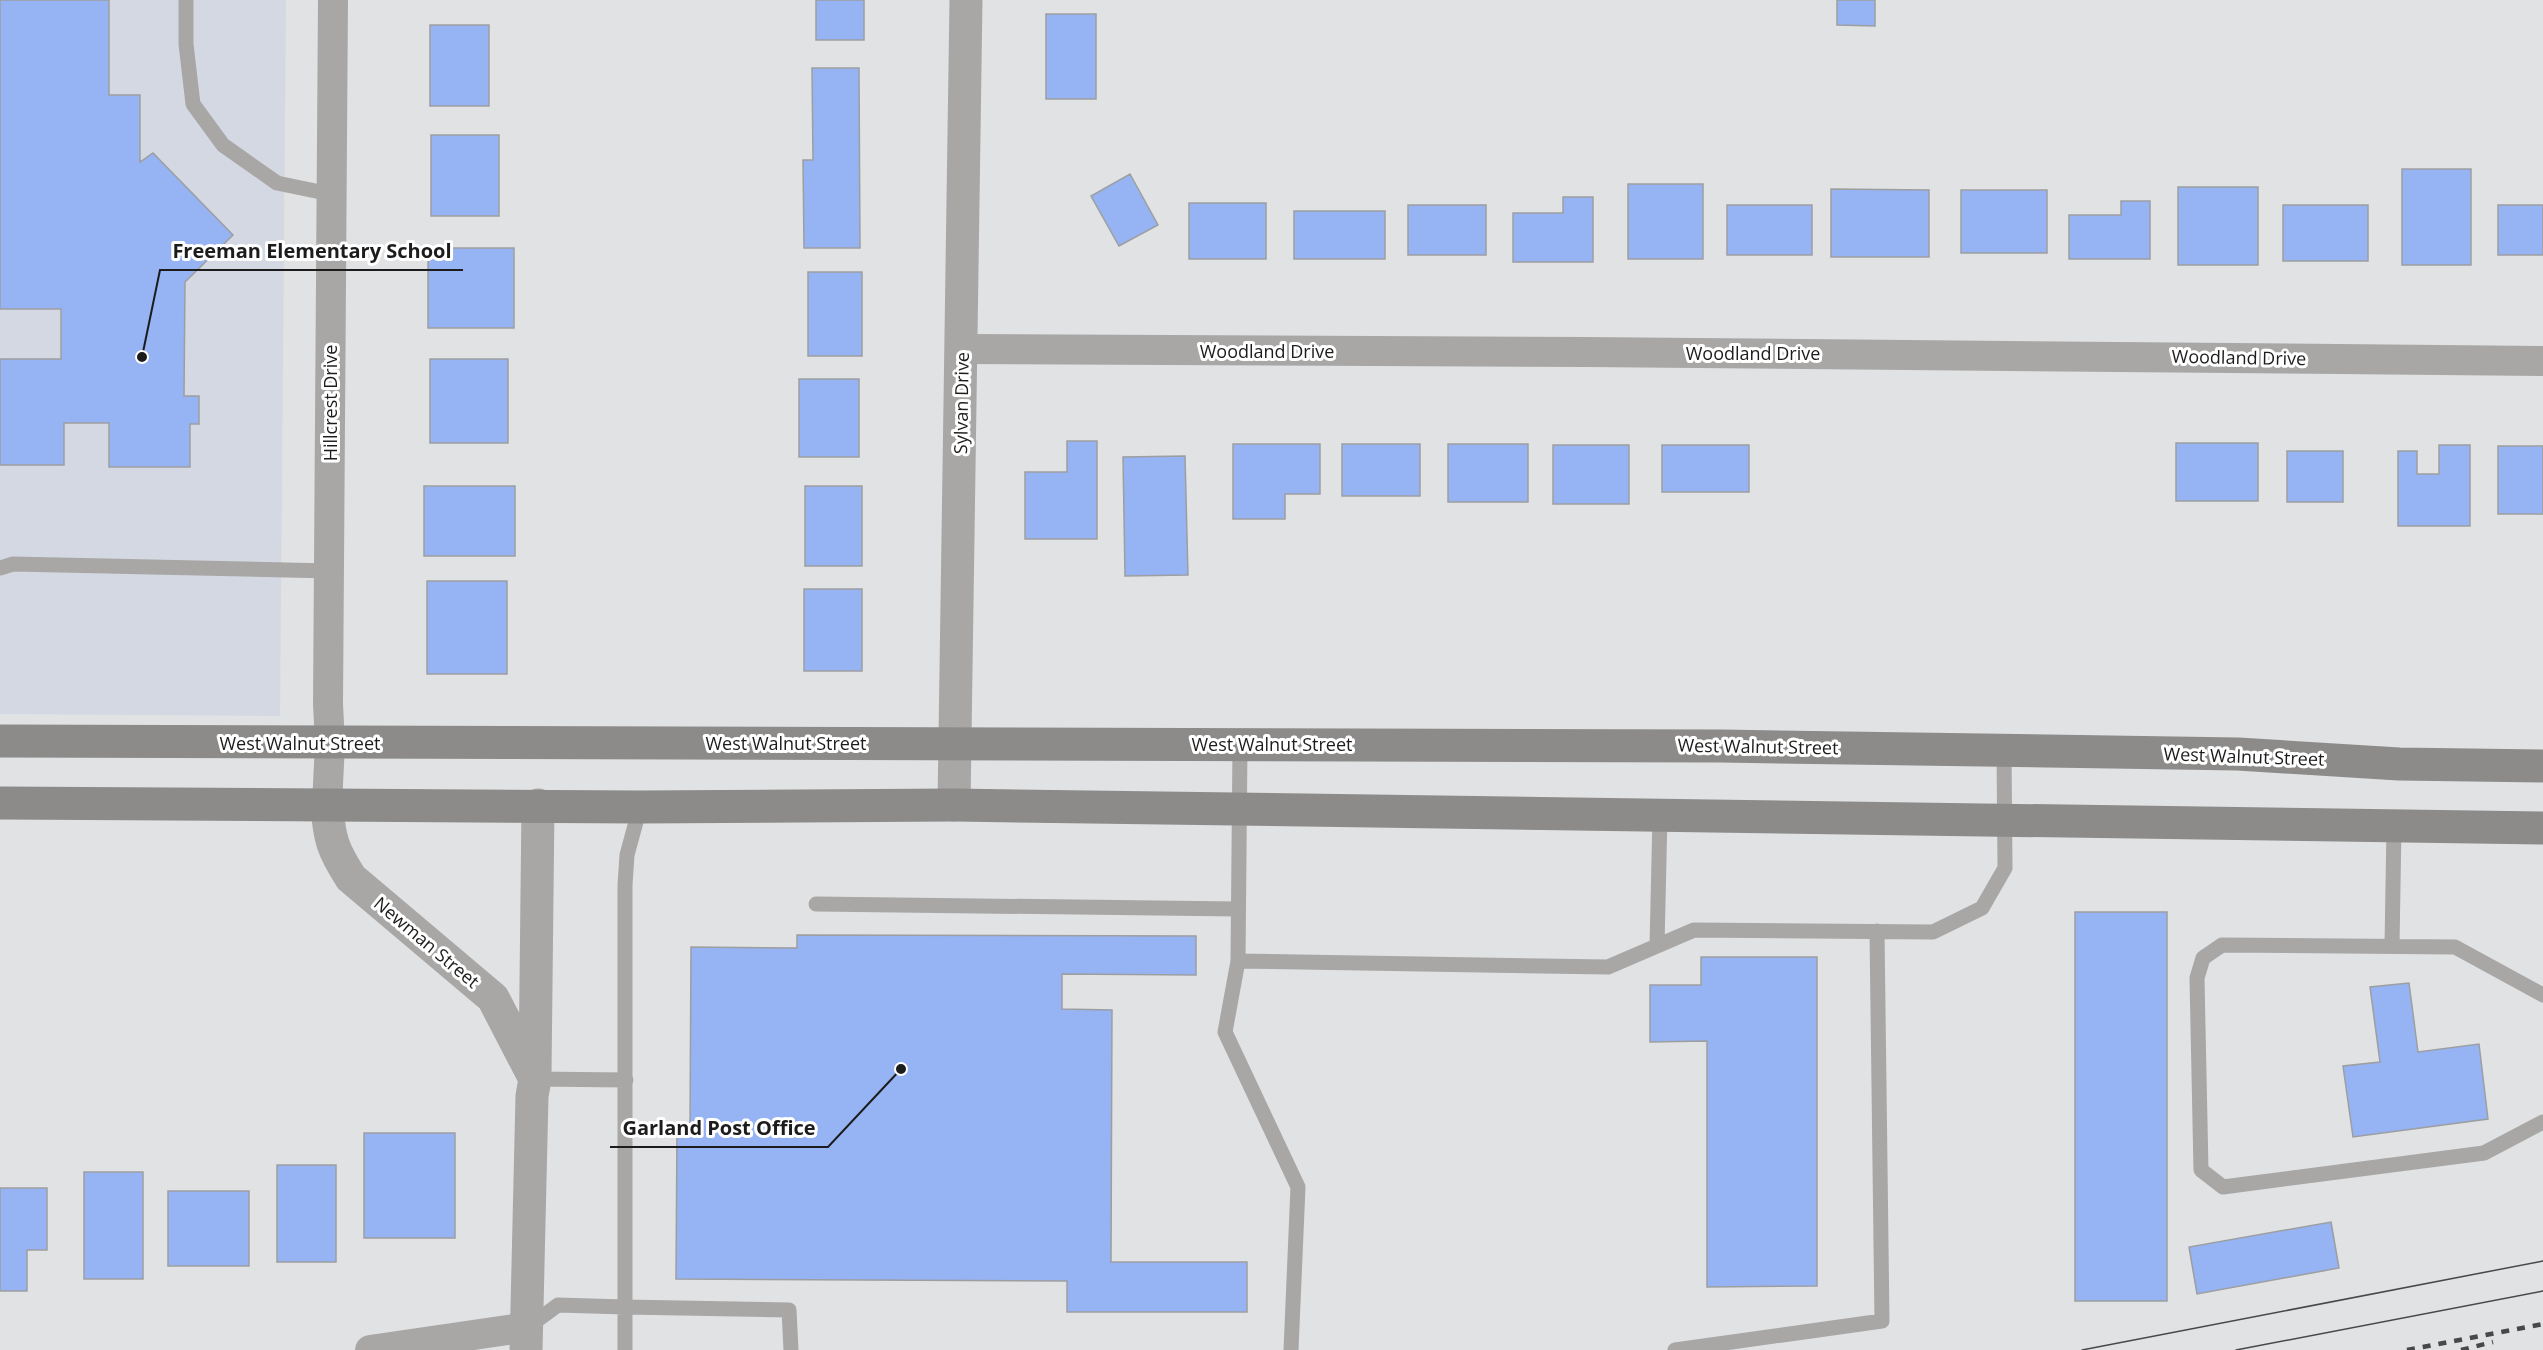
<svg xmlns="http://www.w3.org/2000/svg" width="2543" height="1350" font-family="'Open Sans',sans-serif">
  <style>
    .built { fill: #d4d8e2 }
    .building { fill: #96b3f3; stroke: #9d9ea0; stroke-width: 1.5 }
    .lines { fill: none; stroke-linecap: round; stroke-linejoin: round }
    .service { stroke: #a8a7a6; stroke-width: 15 }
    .minor { stroke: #a8a7a6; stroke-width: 30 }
    .tertiary { stroke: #a8a7a6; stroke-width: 33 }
    .secondary { stroke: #8c8b89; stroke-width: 33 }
    .tram { stroke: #48484a; stroke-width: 1.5 }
    .rail { stroke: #48484a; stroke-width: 4.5; stroke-dasharray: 8 8; stroke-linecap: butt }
    .labels { text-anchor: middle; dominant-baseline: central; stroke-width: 6; stroke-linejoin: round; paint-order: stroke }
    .street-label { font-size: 18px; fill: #1c1c1d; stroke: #fff }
    .leader { fill: none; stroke: #1c1c1d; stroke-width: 2 }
    .callout-dot { fill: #1c1c1d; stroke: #fff; stroke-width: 2 }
    .callout-label { font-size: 20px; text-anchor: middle; font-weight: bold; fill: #1c1c1d; stroke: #fff; stroke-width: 6; stroke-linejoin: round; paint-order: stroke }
  </style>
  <rect width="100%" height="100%" fill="#e0e2e4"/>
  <path class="built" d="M0,0h286l-6,716 -280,-2z"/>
  <path class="building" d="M0,0h109v95h31v67l13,-9 80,82 -48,47 -1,114h15v28h-9v43h-81v-44h-45v42h-64v-106h61v-50h-61z
    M816,0h48v40h-48z
    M1837,0h38v26l-38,-1z
    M1046,14h50v85h-50z
    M430,25h59v81h-59z
    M812,68h47l1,180h-56l-1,-88h10z
    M431,135h68v81h-68z
    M2402,169h69v96h-69z
    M1130,174l28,51 -39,21 -28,-50z
    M1628,184h75v75h-75z
    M2178,187h80v78h-80z
    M1831,189l98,1v67h-98z
    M1961,190h86v63h-86z
    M1563,197h30v65h-80v-49h50z
    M2121,201h29v58h-81v-44h52z
    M1189,203h77v56h-77z
    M1408,205h78v50h-78z
    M1727,205h85v50h-85z
    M2283,205h85v56h-85z
    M2498,205h45v50h-45z
    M1294,211h91v48h-91z
    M428,248h86v80h-86z
    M808,272h54v84h-54z
    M430,359h78v84h-78z
    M799,379h60v78h-60z
    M1067,441h30v98h-72v-67h42z
    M2176,443h82v58h-82z
    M1233,444h87v50h-35v25h-52z
    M1342,444h78v52h-78z
    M1448,444h80v58h-80z
    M1553,445h76v59h-76z
    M1662,445h87v47h-87z
    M2439,445h31v81h-72v-75h19v23h22z
    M2498,446h45v68h-45z
    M2287,451h56v51h-56z
    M1185,456l3,119 -63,1 -2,-119z
    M424,486h91v70h-91z
    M805,486h57v80h-57z
    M427,581h80v93h-80z
    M804,589h58v82h-58z
    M2075,912h92v389h-92z
    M797,935l399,1v39l-134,-1v35l50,1 -1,252h136v50h-180v-31l-391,-2 1,-150h13l1,-182 106,1z
    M1701,957h116v329l-110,1v-246l-57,1v-57h51z
    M2409,983l9,69 61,-8 9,75 -135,18 -10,-71 37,-4 -10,-75z
    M364,1133h91v105h-91z
    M277,1165h59v97h-59z
    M84,1172h59v107h-59z
    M0,1188h47v62h-20v41h-27z
    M168,1191h81v75h-81z
    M2331,1222l8,46 -142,26 -8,-47z"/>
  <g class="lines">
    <path class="service" d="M186,0v44l7,60 30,41 54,38 53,11
      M0,568l13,-4 317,7
      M1240,744l-2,217 370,6 86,-37 239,2 49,-24 23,-40 -1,-118
      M816,904l422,5
      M1657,946l3,-131
      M2392,946l2,-120
      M1238,961l-13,71 73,155 -7,163
      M2543,995l-88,-48 -233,-2 -19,13 -6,20 4,192 22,17 261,-34 59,-31
      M535,1079l91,1
      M528,1327l30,-22 67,2v-422l2,-30 13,-48
      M625,1350v-43l164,3 2,40
      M1675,1350l207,-29 -5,-390"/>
    <path class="minor" d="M962,349l624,3 957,9
      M327,805l3,-62 -2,-39 5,-704
      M370,1350l158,-23"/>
    <path class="tertiary" d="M327,805c2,34 6,45 24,73l142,120 42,81 -3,17 -6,254
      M954,805l12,-805
      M535,1074l3,-269"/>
    <path class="secondary" d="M0,741l1721,5 517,8 161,10 144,2
      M0,803l640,4 314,-2 1589,23"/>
    <path class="tram" d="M2082,1350l461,-89
      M2236,1350l307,-59"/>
    <path class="rail" d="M2407,1350l136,-26
      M2461,1350l32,-8"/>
  </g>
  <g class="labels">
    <g class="street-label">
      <text x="1267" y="351">Woodland Drive</text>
      <text x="1753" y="353">Woodland Drive</text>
      <text transform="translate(2239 357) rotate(1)">Woodland Drive</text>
      <text transform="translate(330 403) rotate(-90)">Hillcrest Drive</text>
      <text transform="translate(961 403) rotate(-89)">Sylvan Drive</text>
      <text x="300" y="743">West Walnut Street</text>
      <text x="786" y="743">West Walnut Street</text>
      <text x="1272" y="744">West Walnut Street</text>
      <text transform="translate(1758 746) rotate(1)">West Walnut Street</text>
      <text transform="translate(2244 756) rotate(2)">West Walnut Street</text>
      <text transform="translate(427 942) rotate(40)">Newman Street</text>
    </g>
  </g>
  <path class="leader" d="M142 357L160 270H463M901 1069L828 1147H610"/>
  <g class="callout-dot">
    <circle cx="142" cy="357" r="6"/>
    <circle cx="901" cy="1069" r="6"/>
  </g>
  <g class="callout-label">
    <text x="312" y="258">Freeman Elementary School</text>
    <text x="719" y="1135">Garland Post Office</text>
  </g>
</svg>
